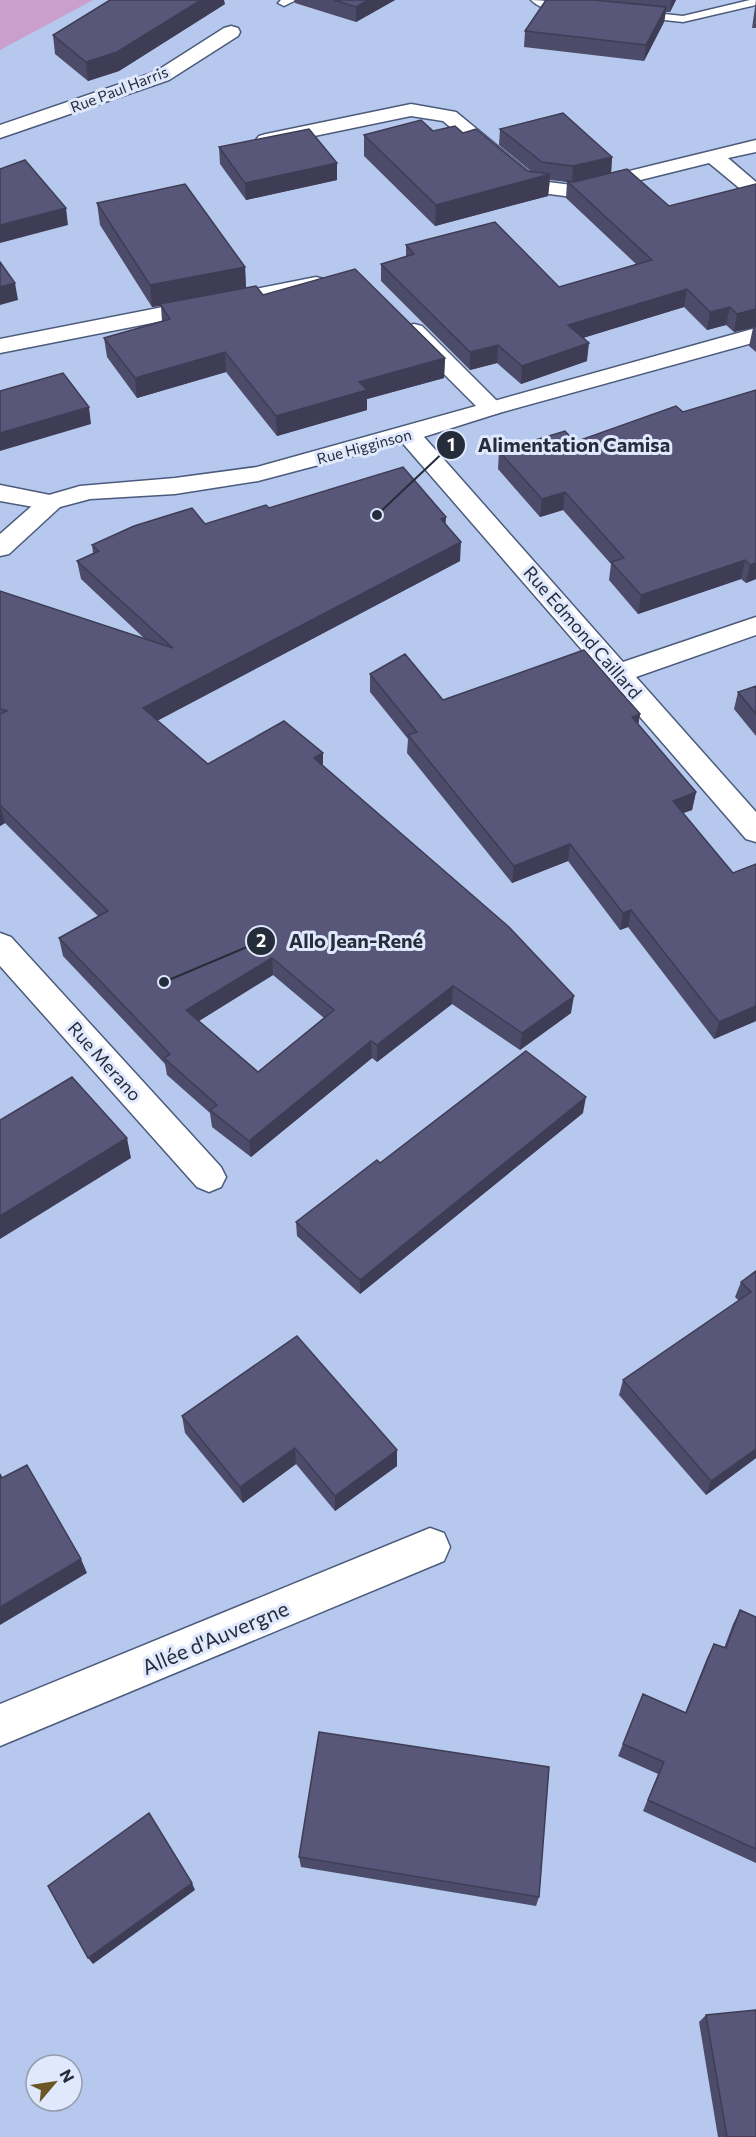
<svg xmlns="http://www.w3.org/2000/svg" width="756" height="2137" font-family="Commissioner,sans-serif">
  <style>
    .green { fill: #ca9fcb }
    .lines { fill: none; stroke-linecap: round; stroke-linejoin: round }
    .service-casing { stroke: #4c5b7c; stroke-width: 3 }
    .minor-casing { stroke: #4c5b7c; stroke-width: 3 }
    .tertiary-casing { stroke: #4c5b7c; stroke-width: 3 }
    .service { fill: #fff; fill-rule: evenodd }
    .minor { fill: #fff; fill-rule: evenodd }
    .tertiary { fill: #fff; fill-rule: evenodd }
    .wall { fill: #4c4b69; fill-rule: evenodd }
    .shaded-wall { fill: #3e3d55 }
    .building { fill: #58577a; stroke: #3e3d55; stroke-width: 1.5; fill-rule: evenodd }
    .labels { text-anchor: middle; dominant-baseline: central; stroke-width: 6; stroke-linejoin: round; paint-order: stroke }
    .far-street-label { font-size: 15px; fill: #252c3a; stroke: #dfe8fc }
    .street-label { font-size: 18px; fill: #252c3a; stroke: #dfe8fc }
    .near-street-label { font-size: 21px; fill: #252c3a; stroke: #dfe8fc }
    .leader { fill: none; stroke: #252c3a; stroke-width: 2 }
    .callout-dot { fill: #252c3a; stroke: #dfe8fc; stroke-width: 2 }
    .mark-label { font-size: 18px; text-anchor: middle; font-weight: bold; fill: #fff }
    .callout-label { font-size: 20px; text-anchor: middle; font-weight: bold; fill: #252c3a; stroke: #dfe8fc; stroke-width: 6; stroke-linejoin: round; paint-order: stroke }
  </style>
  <rect width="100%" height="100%" fill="#b6c8ed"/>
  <path class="green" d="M0,0h93l-93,50z"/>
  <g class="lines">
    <g class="service-casing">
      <path id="service" d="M296,0l-12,6 -6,-3 3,-3z
        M531,0c14,0 28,3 42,6l2,2c-11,8 -34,2 -44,-8z
        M750,0h6v5l-73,17 -47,-5 -6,-3 6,-3 47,5z"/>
    </g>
    <g class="minor-casing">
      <path id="minor" d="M231,26l7,2 2,4 -2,4 -69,44 -169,58v-13l155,-53 69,-44z
        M411,104l45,8 84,69 32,4 184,-45v12l-28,6 28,24v16l-7,-2 -40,-33 -137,34 -45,-6 -84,-70 -32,-5 -145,30 -7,-2 -3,-4 3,-4 7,-2z
        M316,277l8,2 3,5 -3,5 -324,64v-14z
        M414,324l8,2 77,77 4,5 -4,5 -8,2 -8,-2 -77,-77 -3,-5 3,-5z
        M408,427l9,2 206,233 133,-45v18l-120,42 120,135v30l-10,-3 -347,-400 -3,-5 3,-5z
        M0,485l60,12 4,5 -4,5 -9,3 -51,-9z
        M0,933l11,4 210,230 5,10 -5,10 -12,5 -12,-5 -197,-221z
        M430,1528l14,5 6,14 -6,14 -444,185v-42z"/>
    </g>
    <g class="tertiary-casing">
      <path id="tertiary" d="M756,328v14l-257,71 -82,26 -159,42 -83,13 -85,5 -30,8 -51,47 -9,2v-22l42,-37 38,-11 95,-8 82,-11z"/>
    </g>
    <use href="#service" class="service"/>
    <use href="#minor" class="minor"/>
    <use href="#tertiary" class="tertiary"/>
  </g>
  <path class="wall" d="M294,0h101l-39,22 -61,-19z
    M546,0h130l-6,12h-4l-2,10 -20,39 -120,-14 1,-16z
    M756,0v28h-4z
    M225,4l-106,67 -31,10 -33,-27 -2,-19z
    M500,129l112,28 -1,16 58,33 87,-22v143l-22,5 -8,-7 -19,5 -23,-23 -101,31 4,23 -66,23 -24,-21 -27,7 -89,-89v-17l25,-7v-12l153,42 77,-23 -70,-66 1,-16 -17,-2 -2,16 -113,30 -71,-70v-21l69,-4 30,2 64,38 5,1 -33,-27z
    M219,147l118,33 -91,20 -26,-36z
    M97,203l148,64 1,21 17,7 182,63 -1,20 -77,21v11l-90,26 -51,-64 -89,26 -30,-41 -3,-19 58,-16 -1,-16 -9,1 -52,-82z
    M756,327v25l-7,-6 4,-18z
    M683,412l73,167 -10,4 -5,-4 -103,35 -29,-34 2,-16 -48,-54 -23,7 -42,-48 1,-18 76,-9z
    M269,508l177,16 14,37 -303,160 51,43 115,-11v13l248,247 -51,37 -68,-46 -75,58 -5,-4 -121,99 -39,-30 -2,-14 -43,-38 -2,-11 -102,-108 -4,-18 39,-22 -93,-93 -5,3v-235l145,48 -64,-60 -4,-18 16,-8 -1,-8 113,-21zM273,975l51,43 -66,54 -59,-51z
    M370,674l73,26 197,14 -2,10 58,68 -4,18 -9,3 73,208 -42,18 -86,-112 -8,3 -52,-69 -56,22 -105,-130 1,-14 -38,-47z
    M756,686v50l-22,-27 4,-17z
    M583,1113l-223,181 -63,-58 -1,-14 84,-59z
    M756,1271v187l-50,37 -87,-100 4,-15 116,-79 -4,-4 6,-15z
    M182,1416l215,50 -62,45 -39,-47 -53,39 -58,-70z
    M740,1610l16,7v246l-113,-52 15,-37 -40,-18 25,-62 42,19 22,-55 7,-14 10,4 9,-24z
    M299,1857l240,40 -3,9 -235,-39z
    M706,2015l50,122h-38l-19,-115z"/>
  <path class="shaded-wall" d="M201,0h23l1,4 -106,67 -31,10 -2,-19z
    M368,0h27l-39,22v-15z
    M671,0h5l-6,12z
    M666,7l-2,15 -20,39 2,-16z
    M612,157l-1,16 -39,10 1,-17z
    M337,163v17l-91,20 -1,-17z
    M550,174l-2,22 -113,30 1,-21z
    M66,208l2,17 -68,18v-18z
    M245,267l1,22 -94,18 -2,-22z
    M15,283l3,17 -18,5v-18z
    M687,289l-3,18 -118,36 2,-18z
    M730,307l-4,18 -19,5 3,-18z
    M756,309v18l-22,5 3,-18z
    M589,343l-2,18 -66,23 1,-18z
    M498,345l-1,18 -27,7v-18z
    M225,352l1,20 -89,26 -2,-20z
    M445,358l-1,20 -77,21v11l-90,26 -1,-20 83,-34z
    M89,407l2,17 -91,27v-18z
    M565,492l-2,18 -23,7 2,-18z
    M446,517l-1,19 -4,-17z
    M461,542l-1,19 -315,166 -2,-19z
    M745,560l-4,19 -103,35 3,-19z
    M756,563v16l-10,4 4,-18z
    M640,714l-3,18 -5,-15z
    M323,753v18l-9,-13z
    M696,792l-4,18 -23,8 4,-17z
    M0,805l5,18 -5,3z
    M570,844l-2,17 -56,22 2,-17z
    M631,910l-3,17 -8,3 3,-17z
    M272,958l1,17 -84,52 -3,-17z
    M453,986l-1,18 -75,58v-17z
    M574,996l-3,17 -51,37 2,-17z
    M756,1006v15l-42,18 5,-17z
    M371,1041l1,17 -121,99 -2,-16z
    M586,1097l-3,16 -223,181v-14z
    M127,1138l4,20 -131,81v-23z
    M295,1448l1,16 -53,39 -3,-16z
    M756,1449v9l-50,37 5,-14z
    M397,1450v16l-62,45v-15z
    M81,1559l6,14 -87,52v-18z
    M192,1883l3,7 -102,74 -5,-6z"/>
  <path class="building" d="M110,0h91l-84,52 -31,10 -33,-27z
    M334,0h34l-12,7z
    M546,0h48l72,7 -20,38 -121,-14z
    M563,113l49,44 -39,9 -31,-4 -42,-33z
    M421,120l12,11 22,-5 8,7 13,-4 51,42 23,3 -114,31 -72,-70z
    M309,129l28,34 -92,20 -26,-36z
    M25,160l41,48 -66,17v-56z
    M627,169l42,37 87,-22v125l-19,5 -7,-7 -20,5 -23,-23 -119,36 21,18 -67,23 -24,-21 -28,7 -89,-88 33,-10 -8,-9 89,-23 64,65 93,-27 -85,-79 7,1z
    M185,184l60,83 -95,18 -53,-82z
    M0,262l15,21 -15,4z
    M355,269l90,89 -86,24 8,8 -91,26 -51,-64 -90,26 -31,-40 66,-19 -10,-15 96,-18 7,9z
    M63,373l26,34 -89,26v-42z
    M756,390v173l-6,2 -5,-5 -104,35 -30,-33 13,-4 -59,-66 -23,7 -43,-48 66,-20 10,11 101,-36 7,6z
    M403,467l43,50 -5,2 20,23 -318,166 65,56 76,-43 39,32 -9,5 195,169 65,69 -52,37 -69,-47 -76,59 -6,-4 -122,100 -39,-31 7,-5 -53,-47 6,-4 -111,-116 49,-27 -108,-106v-91l7,-3 -7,-2v-118l173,57 -96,-87 22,-10 -7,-6 42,-19 58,-18 13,16 61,-19 3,3zM272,958l62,52 -76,62 -72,-62z
    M584,650l56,64 -8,3 64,75 -23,9 60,72 23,-9v142l-37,16 -88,-112 -8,3 -53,-69 -56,22 -106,-131 9,-3 -47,-58 35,-20 38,46z
    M756,686v28l-18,-22z
    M526,1051l60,46 -226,183 -64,-58 81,-62 3,3z
    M72,1077l55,61 -127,78v-96z
    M756,1271v178l-45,32 -88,-101 128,-88 -10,-10z
    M297,1336l100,114 -62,46 -40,-48 -55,39 -58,-71z
    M27,1465l54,94 -81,48v-133l2,4z
    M740,1610l16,7v232l-108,-49 16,-38 -41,-18 20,-50 43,19 28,-69 12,4z
    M319,1732l230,35 -10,130 -240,-40z
    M149,1813l43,70 -104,75 -40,-72z
    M756,2010v127h-29l-21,-122z"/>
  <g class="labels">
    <g class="far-street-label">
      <text transform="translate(119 89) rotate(-21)">Rue Paul Harris</text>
      <text transform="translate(364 446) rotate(-15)">Rue Higginson</text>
    </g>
    <g class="street-label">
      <text transform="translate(583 632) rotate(49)">Rue Edmond Caillard</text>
      <text transform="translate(105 1061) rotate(48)">Rue Merano</text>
    </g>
    <g class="near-street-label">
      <text transform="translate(215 1637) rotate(-23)">Allée d'Auvergne</text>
    </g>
  </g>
  <path class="leader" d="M377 515L451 445M164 982L261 941"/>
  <g class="callout-dot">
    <circle cx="377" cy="515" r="6"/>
    <circle cx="164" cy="982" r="6"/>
    <circle cx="451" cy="445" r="15"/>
    <circle cx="261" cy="941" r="15"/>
  </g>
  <g class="mark-label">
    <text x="451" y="451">1</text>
    <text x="261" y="947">2</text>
  </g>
  <g class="callout-label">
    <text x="574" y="452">Alimentation Camisa</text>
    <text x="356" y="948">Allo Jean-René</text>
  </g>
  <g transform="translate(54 2083) rotate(61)"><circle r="28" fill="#dfe8fc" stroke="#959dae" stroke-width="1.5"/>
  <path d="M0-4.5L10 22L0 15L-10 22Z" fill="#6b5625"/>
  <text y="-9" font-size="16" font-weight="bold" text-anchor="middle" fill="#252c3a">N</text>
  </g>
</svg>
